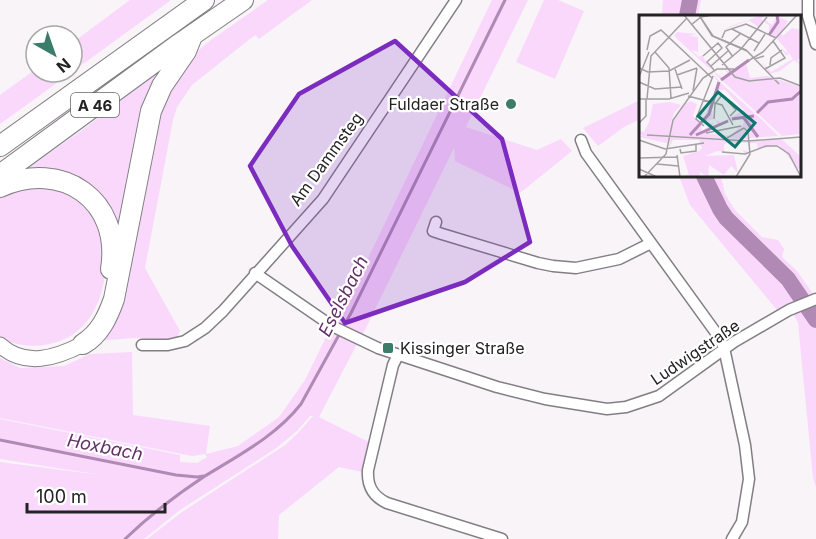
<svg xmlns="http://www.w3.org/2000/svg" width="816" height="539" font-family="Inter,sans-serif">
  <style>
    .green { fill: #f9d8fc }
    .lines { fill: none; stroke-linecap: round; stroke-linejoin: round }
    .stream { stroke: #b089b4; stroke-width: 3 }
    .river { stroke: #b089b4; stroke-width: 16 }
    .minor-casing { stroke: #827f83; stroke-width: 13 }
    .secondary-casing { stroke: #827f83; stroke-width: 17 }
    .motorway-casing { stroke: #827f83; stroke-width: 22 }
    .minor { stroke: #fff; stroke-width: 10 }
    .secondary { stroke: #fff; stroke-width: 15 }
    .motorway { stroke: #fff; stroke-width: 20 }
    .marked { fill: #7b2cbf; fill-opacity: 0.2; stroke: #7b2cbf; stroke-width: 4.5; stroke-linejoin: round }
    .poi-dot { fill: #3c7c6b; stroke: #fff; stroke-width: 2 }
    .labels { text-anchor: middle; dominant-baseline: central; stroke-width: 4.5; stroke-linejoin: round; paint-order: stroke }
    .shield { fill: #fff; stroke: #666566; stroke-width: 1.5 }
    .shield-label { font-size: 15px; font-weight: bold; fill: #242324 }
    .poi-label { font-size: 16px; fill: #242324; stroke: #fff; text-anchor: end }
    .street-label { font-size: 16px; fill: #242324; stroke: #fff }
    .water-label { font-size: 18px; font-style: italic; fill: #612f66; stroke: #fff }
    .inset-river { fill: none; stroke: #b089b4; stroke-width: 3 }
    .inset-road { fill: none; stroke: #a3a0a3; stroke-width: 1.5 }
    .view { fill: #0f766e; fill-opacity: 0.15; stroke: #0f766e; stroke-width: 3 }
    .inset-edge { fill: none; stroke: #242324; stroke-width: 3 }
  </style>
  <rect width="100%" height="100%" fill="#f8f4f8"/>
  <path class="green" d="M130,0h41l-99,72v-29z
    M268,0h44l-53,39 -4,-4 -63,50 -15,22 -4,13 -28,148 35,63 -4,8 -43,-1 -36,3 56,-223 33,-57 21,-18z
    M492,0h36l-62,127 71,23 24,-11 11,12 -52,42 -65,-32 -1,-13 -92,188 -29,-13 27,-48z
    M544,0h14l26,11 -29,68 -39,-17z
    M663,0h38l-3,16h-36z
    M163,68l-53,220 -4,-75 -84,-41 63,-44z
    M36,69v3h36l-72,52v-29z
    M640,100v19l-16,8 -26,19 -15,-18z
    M679,176h42l4,18 10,16 27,27 16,3 6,9 -2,8 15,14 17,24 -37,15 -87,-105z
    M63,187c9,7 33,25 36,34 17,47 3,117 -55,124 -16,2 -30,0 -44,-8v-143l6,-4z
    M816,303v184l-3,-9 -15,-155 -5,-10z
    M330,329l27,15 -38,73 52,26 -9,29 -23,-5 -60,48 -1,24h-131l35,-27 103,-67 13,-12 15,-17h-3l-13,15 -22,18 -95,61 -36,29h-144v-77l101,13 -101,-16v-40l180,36v7l17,1 10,-6 -2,-3 -13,2 -192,-38v-60l20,10 44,-2 26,-12 42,-2 1,63 77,11 -4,28 32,-8 41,-29 26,-37z"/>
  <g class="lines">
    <path class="stream" d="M0,440l176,35 21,2 7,-1
      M125,539c25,-24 51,-44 80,-63 34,-21 71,-40 96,-72l50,-91 154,-313"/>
    <path class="river" d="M687,16l3,-16
      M704,176l16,33 6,9 62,61 28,41"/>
    <g class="minor-casing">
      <path id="minor" d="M808,0v16l8,28
        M581,140l5,13 133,184 5,11 21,97 4,34 -7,43 -10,17
        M436,222l-3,9 9,3 96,29 15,3 23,2 43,-9 32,-16
        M255,273l77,53 46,22 119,39 48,12 62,10 19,-2 33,-11 75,-54 55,-32 27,-11
        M142,345h26l17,-4 20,-13 18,-17 100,-112 133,-199
        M398,355l-5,10 -25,105c-1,15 4,26 19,33l115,36"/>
    </g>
    <g class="secondary-casing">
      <path id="secondary" d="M0,345c25,23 56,13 83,-1"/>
    </g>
    <g class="motorway-casing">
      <path id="motorway" d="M0,146l204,-146
        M0,175l175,-128 68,-47
        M0,187c62,-28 122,13 111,82
        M83,344c17,-10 25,-28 31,-45l37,-188 11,-25 24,-35 6,-15"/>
    </g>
    <use href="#minor" class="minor"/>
    <use href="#secondary" class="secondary"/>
    <use href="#motorway" class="motorway"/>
  </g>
  <path class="marked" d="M395,41l107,98 28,103 -65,40 -120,41 -53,-77 -42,-80 49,-72z"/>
  <g class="poi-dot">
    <circle cx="511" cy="104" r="6"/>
    <rect x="382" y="342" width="12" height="12" rx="3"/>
  </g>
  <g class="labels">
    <rect class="shield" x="71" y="93" width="48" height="24" rx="4.5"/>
    <g class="shield-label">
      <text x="95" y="105">A 46</text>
    </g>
    <g class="poi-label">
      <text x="499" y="104">Fuldaer Straße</text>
      <text x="400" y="348" text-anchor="start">Kissinger Straße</text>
    </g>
    <g class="street-label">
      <text transform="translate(326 159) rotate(-54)">Am Dammsteg</text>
      <text transform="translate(695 352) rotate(-34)">Ludwigstraße</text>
    </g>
    <g class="water-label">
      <text transform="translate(343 296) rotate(-63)">Eselsbach</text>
      <text transform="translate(105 447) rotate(11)">Hoxbach</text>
    </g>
  </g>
  <g transform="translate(639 15)">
    <rect width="162" height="162" fill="#f8f4f8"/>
    <path d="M124,0h4l-6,3 2,3 2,-1 7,5 5,-9 11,5 -7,12 2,3 9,-8 9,2v28l-4,2 4,5 -7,-5 -14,11 -11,3 -7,-12 9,10 22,-13 -4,-6 -2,3 -2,-2 -4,-6 7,6 -2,-5 -11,-12 -6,-2v-10l-6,-4 -4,7 -10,-8 -31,12 13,-6 28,-10zM38,17l19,2 -6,2 8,1v15l-7,-2 8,7 3,-2 9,15 -37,-34zM107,48l4,15 17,-2 34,11v47l-19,2 -70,-65 10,6 6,-3 -3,-4 7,3zM72,57l11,12 39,35 30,28 8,8 -34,-32 13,13 -29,2 -1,-8 -4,-2 4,11 -101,-3 102,6 32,-3 20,18v10l-3,2 -19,-24 -21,4 -1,-6h-8v10l-1,1h-4l-1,-4 6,2 -1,-9 -20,-1 -4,3v7l-7,-1 -12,5 29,-1 4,18 -7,-7 -7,9 -15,-10 -1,12 -8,-5v5h-20l9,-2 -6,-19 16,-5 3,-3 -3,-8h-26l-4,8 1,-8 -4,3 -27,-6 3,-1 -3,-5 5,1 5,-10 4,-18 17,-2 11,3 -7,8 -4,13 13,-21 7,-4 7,3 -4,12 7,6 4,-3 14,-37zM79,75h7l19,20 -23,13 -6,-4 3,5 -6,3 1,-5 -11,9 -1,-8 12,-4 -2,-16zM96,103l7,1 2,4 -14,13 -24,-3z" fill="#f9d8fc" fill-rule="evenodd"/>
    <path class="inset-river" d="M130,20l9,-13 -1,-7M82,65l28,-20M118,98l11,-11 24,-3 9,-8M105,103l14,19M93,104l22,-3M51,120l19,-21 10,-32M57,120l32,-14"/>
    <path class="inset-road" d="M45,0l51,62 14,4 31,-3 21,8M60,0l13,21 35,15 32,33M60,0l14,21 33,14 9,9 9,-3M52,10l10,-8 11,-2M93,14l27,14M83,23l3,-7 21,-7 30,14M8,35l3,-14 11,-6 51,48M115,36l11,-17M16,37l14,16 2,30M64,41l15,-13 4,5 -15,14 7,8M94,42l-7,-10 14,-13M109,46l15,-9 34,-37M83,50l19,-16 26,-32M131,50l1,-7 11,-8M72,51l17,-15M0,53l9,4 21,-1 21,-11M36,54l7,20M126,54l20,-11 -12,-17M38,60l20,-7M0,62l10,-25M0,67l16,7 27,-2M54,76l4,-23M49,81l34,9 11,20M0,84h30l20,-6M8,84l4,-43 36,-38M75,104l1,-15 7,-9 14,15 -6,6M0,108l7,-7v-17M65,111l-8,-7 17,-43M105,113l4,4 2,22M67,118l35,-7M8,120l101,6 53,-4M88,123l17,-10M0,125l26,9 39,-6M41,134l1,4 15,-2v-6M83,137l23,2 21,-8h11l12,8 12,23M38,140l3,22M0,143l38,-1M18,149l21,2M0,154l18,8M5,162l22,-23 7,-34 30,-42 14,-9h17M97,162l14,-23"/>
    <path class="view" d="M79,77l37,31 -20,24 -37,-31z"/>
    <rect width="162" height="162" class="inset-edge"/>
  </g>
  <g transform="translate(54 54) rotate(140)"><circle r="28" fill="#ffffff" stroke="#a7a7a7" stroke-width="1.5"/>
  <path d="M0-4.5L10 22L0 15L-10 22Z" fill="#3c7c6b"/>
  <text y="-9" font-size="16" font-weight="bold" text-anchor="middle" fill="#242324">N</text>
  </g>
  <path d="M27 503v9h138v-9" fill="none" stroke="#242324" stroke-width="3"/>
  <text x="36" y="503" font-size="18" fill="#242324" stroke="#ffffff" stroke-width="4.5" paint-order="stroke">100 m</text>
</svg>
